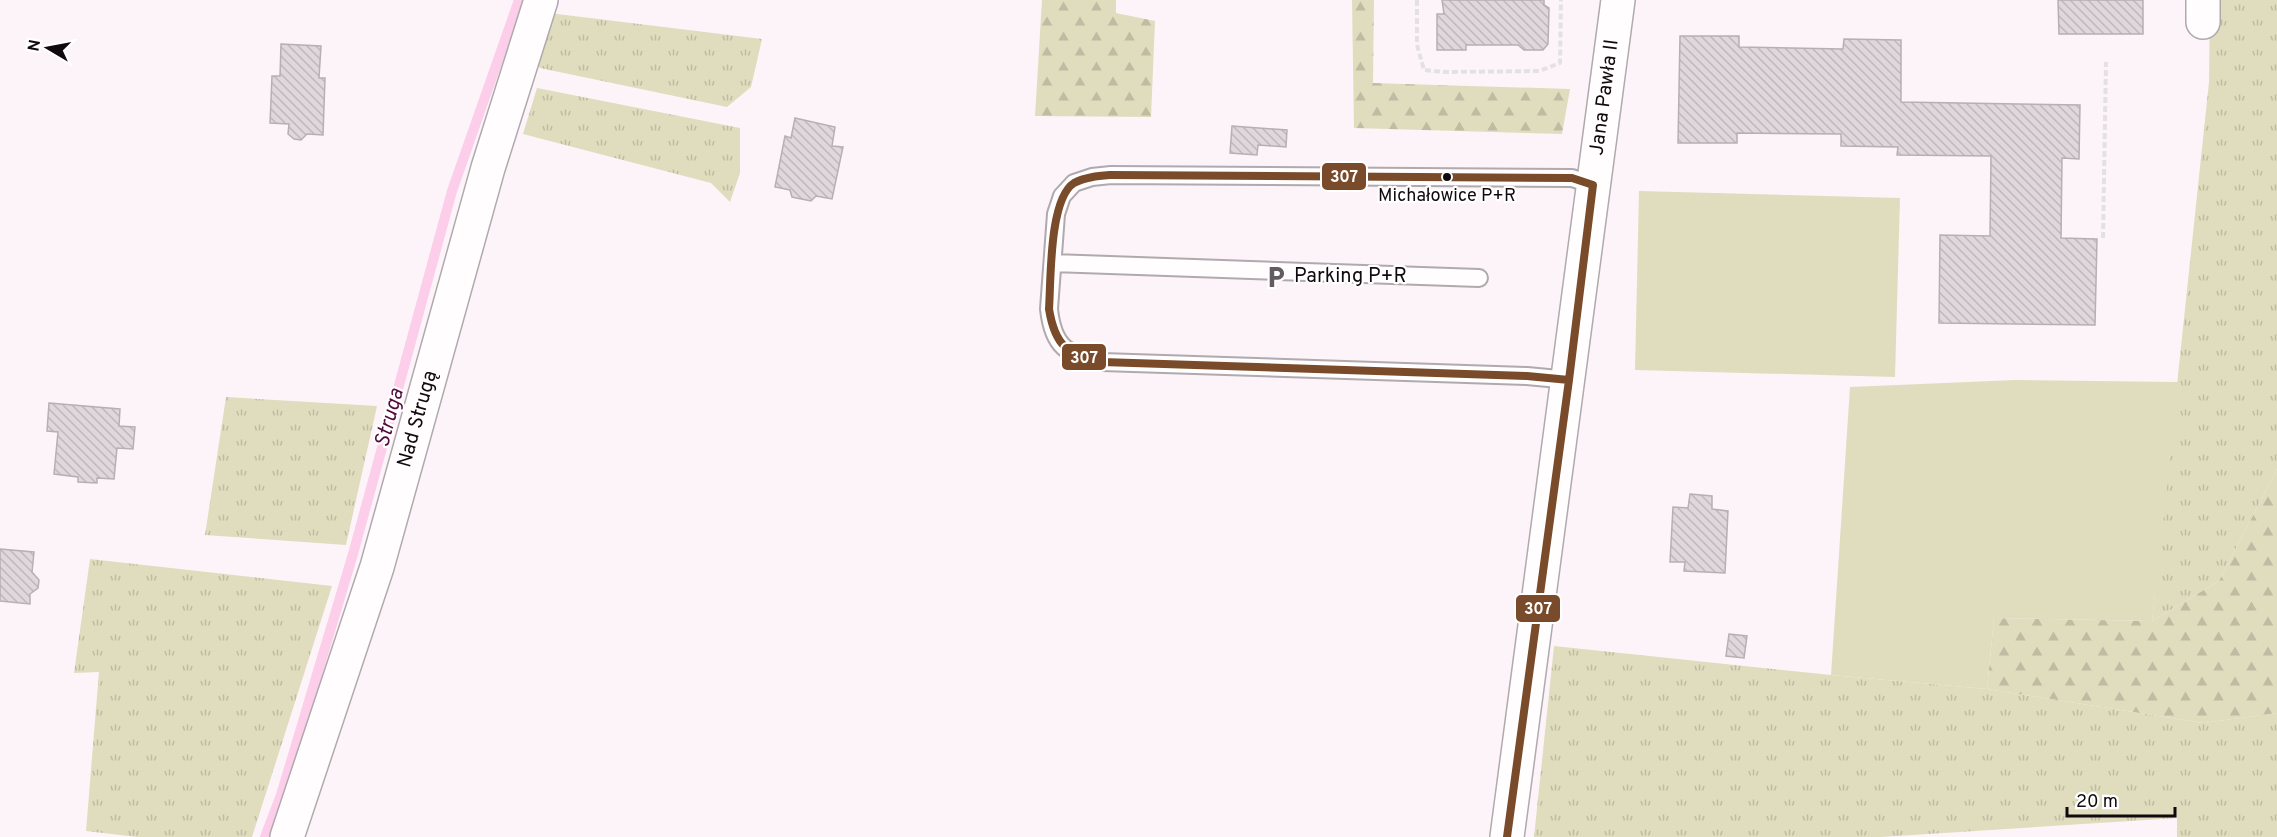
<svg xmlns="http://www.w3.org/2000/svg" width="2277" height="837" font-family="Overpass,sans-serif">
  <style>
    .grass { fill: url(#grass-tufts) }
    .forest { fill: url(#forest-firs) }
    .green { fill: #dfddbe }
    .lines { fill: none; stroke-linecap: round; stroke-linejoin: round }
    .stream { stroke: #fccee9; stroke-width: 10 }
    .building { fill: url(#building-back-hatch); stroke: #b7afb3; stroke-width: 1.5 }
    .service-casing { stroke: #b0a9ad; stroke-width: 20 }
    .minor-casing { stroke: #b0a9ad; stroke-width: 36 }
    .path { stroke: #e3e1e3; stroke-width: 4; stroke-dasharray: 6 3; stroke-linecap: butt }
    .service { stroke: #fffdfe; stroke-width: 16 }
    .minor { stroke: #fffdfe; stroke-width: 33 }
    .bus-1-casing { stroke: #fff; stroke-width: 12 }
    .bus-1 { stroke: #7a4b2a; stroke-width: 8 }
    .bus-dot { fill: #10090d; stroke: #fff; stroke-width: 2 }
    .labels { text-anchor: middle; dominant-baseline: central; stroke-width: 4.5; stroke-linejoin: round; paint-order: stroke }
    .bus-label { font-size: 18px; fill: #10090d; stroke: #fff }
    .street-label { font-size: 20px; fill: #10090d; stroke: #fff }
    .poi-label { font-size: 20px; fill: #10090d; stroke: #fff; text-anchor: start }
    .water-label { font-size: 21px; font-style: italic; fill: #520b3e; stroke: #fff }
    .line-badge { stroke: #fff; stroke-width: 2 }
    .badge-label { font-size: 16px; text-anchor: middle; font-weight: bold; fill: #fff }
  </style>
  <defs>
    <pattern id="grass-tufts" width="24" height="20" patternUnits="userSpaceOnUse" patternTransform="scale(1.5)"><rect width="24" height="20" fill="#dfddbe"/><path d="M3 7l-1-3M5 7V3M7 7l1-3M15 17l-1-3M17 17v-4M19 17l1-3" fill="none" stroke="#bebca2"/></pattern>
    <pattern id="forest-firs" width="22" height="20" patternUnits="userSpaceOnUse" patternTransform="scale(1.5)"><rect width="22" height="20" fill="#dfddbe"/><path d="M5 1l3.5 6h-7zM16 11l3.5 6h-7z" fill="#bebca2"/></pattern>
    <pattern id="building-back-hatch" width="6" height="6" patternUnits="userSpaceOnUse" patternTransform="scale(1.5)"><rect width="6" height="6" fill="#dfd7db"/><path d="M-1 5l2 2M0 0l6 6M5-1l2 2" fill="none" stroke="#beb7bb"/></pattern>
  </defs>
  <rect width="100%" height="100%" fill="#fcf4f8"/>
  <path class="grass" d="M2210,0h67v469l-58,112 -67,40 57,-539z
    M549,13l213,26 -11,48 -24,20 -187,-39 -6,-9z
    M537,88l203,40v45l-10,29 -19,-19 -188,-49z
    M226,397l151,9 -31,139 -141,-10z
    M90,559l242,27 -80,251h-115l-51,-6 13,-159 -25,1z
    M1554,646l277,29 156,14 216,34 74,-10v124h-100v-19l-296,19h-347z"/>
  <path class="forest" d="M1042,0h74v13l39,8 -4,96 -116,-1z
    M1352,0h22l-1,83 197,6 -8,45 -208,-6z
    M2277,469v244l-74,10 -216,-34 7,-71 158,3 67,-40z"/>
  <path class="green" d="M1639,191l261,7 -5,179 -260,-7z
    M2015,380l164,2 -27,239 -158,-3 -7,71 -156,-14 19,-288z"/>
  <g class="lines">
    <path class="stream" d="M265,837l16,-42 72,-241 99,-363 67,-191"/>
  </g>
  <path class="building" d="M1442,0h102v5l5,3 -1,36 -5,6h-19l-6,-5h-52v5h-29v-36h7z
    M2058,0h85v34h-84z
    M1680,36h59v11l104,2 1,-10 57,1v62l179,3 -1,54 -17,-1 -1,80 36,1 -2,86 -156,-2 1,-88 50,1 1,-80 -94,-1 1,-8 -57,-1v-12l-104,-1v10h-59z
    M281,44l40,2 -2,32h6l-2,57 -16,-1 -6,6 -7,-1 -6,-5 1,-10 -19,-1 2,-47h8z
    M795,118l40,9 -3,19 11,1 -11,52 -16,-3 -5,5 -19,-4 -2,-7 -15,-3 10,-51 6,2z
    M1232,126l55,4 -1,17 -28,-2 -1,10 -27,-2z
    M49,403l71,6 -1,17 16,1 -2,22 -16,-1 -3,31 -17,-1v5l-19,-1v-5l-24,-3 4,-42 -11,-1z
    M1690,494l22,2v13l16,2 -3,62 -41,-2 1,-9h-15l3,-55 15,1z
    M0,549l34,3 -2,20 7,8 -1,8 -8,6v10l-30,-3z
    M1729,634l18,2 -3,22 -18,-2z"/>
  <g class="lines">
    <g class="service-casing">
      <path id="service" d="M1053,263l426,15
        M1569,380l-42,-4 -425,-14c-35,-7 -49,-15 -53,-53l7,-95 6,-18 12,-13 18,-6 19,-2 461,3 21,7"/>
    </g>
    <g class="minor-casing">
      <g id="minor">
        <path d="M2203,0v22"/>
        <path id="s1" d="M287,837l90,-270 111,-399 53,-168"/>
        <path id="s2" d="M1507,837l111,-837"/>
      </g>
    </g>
    <path class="path" d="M1417,0v45l7,25 22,2 93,-1 21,-8 1,-63
      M2103,238l3,-176"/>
    <use href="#service" class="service"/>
    <use href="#minor" class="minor"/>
    <g class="bus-1-casing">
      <path id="bus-1" d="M1111,175l461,3 21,7 -24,195 -42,-4 -425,-14c-35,-8 -47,-16 -53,-53 2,-29 0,-110 25,-126 11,-6 25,-7 37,-8z
        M1507,837l62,-457"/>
    </g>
    <use href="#bus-1" class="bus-1"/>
  </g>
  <defs>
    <g id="parking-bare" transform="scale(1.8)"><path d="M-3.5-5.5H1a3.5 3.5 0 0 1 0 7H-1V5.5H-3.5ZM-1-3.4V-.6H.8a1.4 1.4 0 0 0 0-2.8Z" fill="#635b5f" stroke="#fff" stroke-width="2.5" paint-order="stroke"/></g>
  </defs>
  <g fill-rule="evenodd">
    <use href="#parking-bare" x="1276" y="277"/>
  </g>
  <circle class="bus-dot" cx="1447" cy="177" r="5"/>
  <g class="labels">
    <g class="bus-label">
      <text x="1447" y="196">Michałowice P+R</text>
    </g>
    <g class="street-label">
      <text stroke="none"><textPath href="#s2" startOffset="746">Jana Pawła II</textPath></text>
      <text stroke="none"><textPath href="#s1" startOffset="438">Nad Strugą</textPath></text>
    </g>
    <g class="poi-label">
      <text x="1294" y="277">Parking P+R</text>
    </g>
    <g class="water-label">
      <text transform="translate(390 418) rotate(-75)">Struga</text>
    </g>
  </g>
  <g class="line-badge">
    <rect x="1321" y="162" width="46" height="29" rx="6" fill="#7a4b2a"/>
    <rect x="1061" y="343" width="46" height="28" rx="6" fill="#7a4b2a"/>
    <rect x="1515" y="594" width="46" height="29" rx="6" fill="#7a4b2a"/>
  </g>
  <g class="badge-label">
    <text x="1344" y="182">307</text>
    <text x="1084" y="363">307</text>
    <text x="1538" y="614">307</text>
  </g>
  <g transform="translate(48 48) rotate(280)" stroke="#ffffff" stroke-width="4.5" paint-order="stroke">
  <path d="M0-4.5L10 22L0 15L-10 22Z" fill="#10090d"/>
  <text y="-9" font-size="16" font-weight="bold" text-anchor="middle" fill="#10090d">N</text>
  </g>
  <path d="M2067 807v9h108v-9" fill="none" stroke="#10090d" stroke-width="3"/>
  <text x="2076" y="807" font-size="18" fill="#10090d" stroke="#ffffff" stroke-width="4.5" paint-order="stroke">20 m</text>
</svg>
